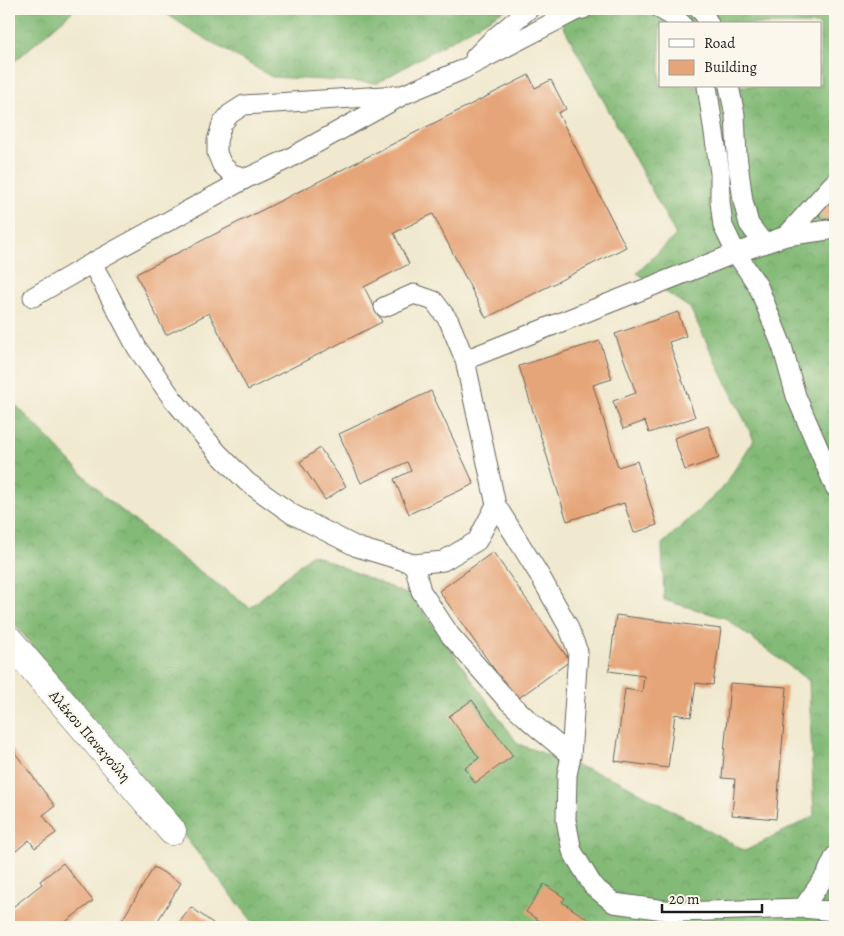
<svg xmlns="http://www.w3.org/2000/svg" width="844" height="936" font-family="Alegreya,serif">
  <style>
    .forest { fill: url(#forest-crowns); stroke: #506b4a; fill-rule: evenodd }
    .building { fill: #e6a578 }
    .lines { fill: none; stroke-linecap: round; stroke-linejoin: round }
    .service-casing { stroke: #66645b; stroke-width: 21 }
    .minor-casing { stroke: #66645b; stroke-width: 29 }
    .service { stroke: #fff; stroke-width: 19 }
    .minor { stroke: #fff; stroke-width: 28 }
    .labels { text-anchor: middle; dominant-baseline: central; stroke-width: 4.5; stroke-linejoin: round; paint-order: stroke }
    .street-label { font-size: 15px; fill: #1c1c1c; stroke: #fbf7ec }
  </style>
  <defs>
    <pattern id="forest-crowns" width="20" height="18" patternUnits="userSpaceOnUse" patternTransform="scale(1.25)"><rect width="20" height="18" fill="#83ba77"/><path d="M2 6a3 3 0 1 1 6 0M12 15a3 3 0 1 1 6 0" fill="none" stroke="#719f66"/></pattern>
  </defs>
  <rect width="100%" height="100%" fill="#fbf7ec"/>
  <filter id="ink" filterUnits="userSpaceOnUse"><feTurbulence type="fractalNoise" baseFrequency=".02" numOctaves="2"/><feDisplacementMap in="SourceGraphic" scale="10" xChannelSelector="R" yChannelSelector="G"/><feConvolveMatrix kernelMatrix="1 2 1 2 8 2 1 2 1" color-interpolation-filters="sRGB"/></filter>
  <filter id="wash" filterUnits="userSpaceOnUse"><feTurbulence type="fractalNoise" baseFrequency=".0096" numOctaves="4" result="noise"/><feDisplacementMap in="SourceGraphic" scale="20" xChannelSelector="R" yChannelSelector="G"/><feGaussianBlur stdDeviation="1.12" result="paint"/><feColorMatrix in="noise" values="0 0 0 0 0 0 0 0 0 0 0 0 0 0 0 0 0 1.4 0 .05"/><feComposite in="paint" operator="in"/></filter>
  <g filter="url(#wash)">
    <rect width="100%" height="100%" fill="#f0e9cf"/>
    <path class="forest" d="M9,9h66l-66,57z
      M159,9h347l-129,74 -105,-6 -78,-45z
      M554,9h281v910l-18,8h-560l-248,-310v-219l94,97 61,50 86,63 62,-54 101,43 105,147 101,37 126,70 69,-35 -5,-135 -84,-63 -61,-18 -2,-56 60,-55 32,-49 -64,-132 -53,-35 39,-38zM660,24h160v62h-160z"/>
    <g id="blocks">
      <path class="building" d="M529,75l6,13 16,-8 15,29 -8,4 68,134 -140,71 -53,-104 -39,19 15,31 -45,23 18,35 -134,68 -39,-77 -43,22 -30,-61z
        M835,196v20l-11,4 -5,-4 4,-10z
        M678,312l8,24 -17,6 26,75 -46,16 -4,-12 -22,8 -10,-28 23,-8 -21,-59z
        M600,341l12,38 -19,6 25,82 19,-6 20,64 -23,8 -10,-30 -57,18 -48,-155z
        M431,391l43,93 -65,30 -15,-35 17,-8 -4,-9 -46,21 -22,-49z
        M708,426l11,32 -34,12 -11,-32z
        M320,448l26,38 -21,14 -25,-38z
        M493,552l77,109 -54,39 -77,-109z
        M616,615l105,14 -8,56 -17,-2 -5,34 -16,-3 -7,54 -53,-7 10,-72 17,3 2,-16 -35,-5z
        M730,683l57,4 -11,132 -44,-4 3,-36 -13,-1z
        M472,700l41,56 -38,27 -10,-15 14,-10 -30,-42z
        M9,745l46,61 -12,9 13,18 -21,15 -6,-8 -13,11 -7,-10z
        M63,863l30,38 -34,26h-50v-17l33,-26 -2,-3z
        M154,867l27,16 -27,44h-36z
        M544,884l21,14 -3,4 27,18 -5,7h-35l-23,-15z
        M191,907l27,20h-42z"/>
    </g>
  </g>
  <g filter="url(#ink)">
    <use href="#blocks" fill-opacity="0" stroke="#66645b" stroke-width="1"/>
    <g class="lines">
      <g class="service-casing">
        <path id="service" d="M660,9l12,7 10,8
          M699,9l5,5 5,10
          M475,57l17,-17 37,-31
          M707,86l13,87v28l3,25 13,27 22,33 24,60 14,50 39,91
          M729,86l6,29 2,40 6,46 6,23 15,20
          M247,178l-15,-4 -10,-9 -5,-12v-12l5,-17 8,-10 14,-9 155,-10
          M786,236l44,-49 5,-5
          M92,263l45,85 35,50 46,55 29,29 45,32 65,33 57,17 29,-3 34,-20 19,-36 -31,-145 -16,-39 -15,-20 -20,-7 -30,13
          M33,297l59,-34 155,-85 41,-19 117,-65 57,-24 113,-59 8,-2
          M465,360l271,-107 50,-17 49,-7
          M496,505l44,71 28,50 10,26 -7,104 -4,19 -1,45 6,31 21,35 21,17 65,9 124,-4 32,3
          M414,564l7,27 29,44 56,64 28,26 37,31
          M803,908l23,-33 9,-19"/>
      </g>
      <g class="minor-casing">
        <path id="minor" d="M9,640l163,191"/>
      </g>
      <use href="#service" class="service"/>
      <use href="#minor" class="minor"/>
    </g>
  </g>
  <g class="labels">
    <g class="street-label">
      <text transform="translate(90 736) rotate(49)">Αλέκου Παναγούλη</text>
    </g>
  </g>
  <rect width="844" height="936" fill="none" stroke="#fbf7ec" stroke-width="30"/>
  <rect x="659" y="22" width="162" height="65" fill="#fbf7ec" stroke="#a29f99"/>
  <rect x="669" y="39" width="25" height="8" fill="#ffffff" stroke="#a29f99"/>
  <text x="704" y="48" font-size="15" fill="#1c1c1c">Road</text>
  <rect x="669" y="60" width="25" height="15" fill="#e6a578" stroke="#a29f99"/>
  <text x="704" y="72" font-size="15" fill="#1c1c1c">Building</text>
  <path d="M662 904v8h100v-8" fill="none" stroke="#1c1c1c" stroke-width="2.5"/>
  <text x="669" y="904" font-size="15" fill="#1c1c1c" stroke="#fbf7ec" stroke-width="4" paint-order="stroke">20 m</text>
</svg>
